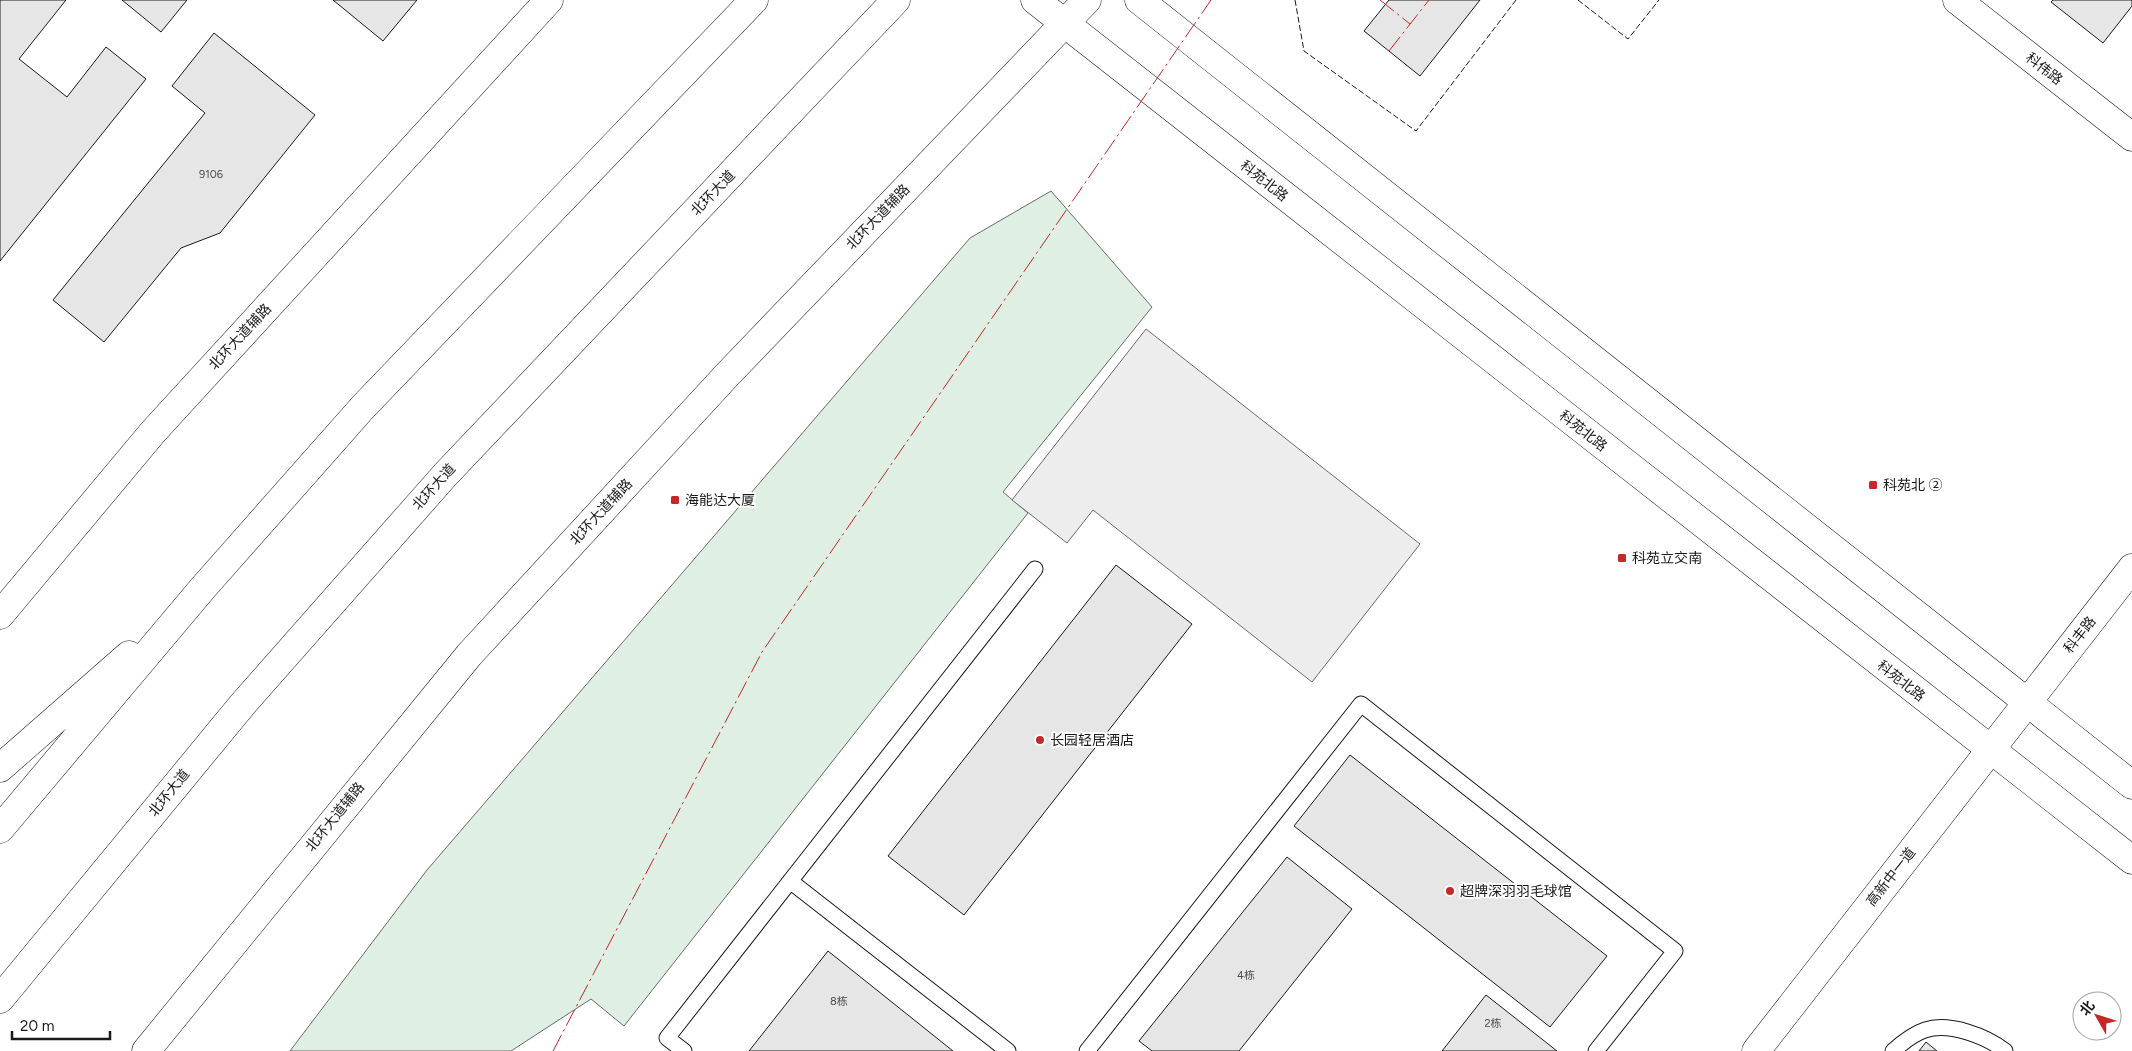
<svg xmlns="http://www.w3.org/2000/svg" width="2132" height="1051" font-family="Figtree,'Noto Sans SC',sans-serif">
  <style>
    .green { fill: #e0efe3; stroke: #6a6a6a }
    .parking { fill: #ededed; stroke: #6a6a6a }
    .building { fill: #e6e6e6; stroke: #1a1a1a }
    .lines { fill: none; stroke-linecap: round; stroke-linejoin: round }
    .lane-casing { stroke: #1a1a1a; stroke-width: 17 }
    .secondary-casing { stroke: #1a1a1a; stroke-width: 29 }
    .primary-casing { stroke: #1a1a1a; stroke-width: 29 }
    .highway-casing { stroke: #1a1a1a; stroke-width: 29 }
    .lane { stroke: #fff; stroke-width: 15 }
    .secondary { stroke: #fff; stroke-width: 28 }
    .primary { stroke: #fff; stroke-width: 28 }
    .highway { stroke: #fff; stroke-width: 28 }
    .fence { stroke: #1a1a1a; stroke-width: 1; stroke-dasharray: 6 2.5; stroke-linecap: butt }
    .power { stroke: #c62828; stroke-width: 1; stroke-dasharray: 18 4 2.5 4; stroke-linecap: butt }
    .poi-dot { fill: #c62828; stroke: #fff; stroke-width: 2 }
    .labels { text-anchor: middle; dominant-baseline: central; stroke-width: 4; stroke-linejoin: round; paint-order: stroke }
    .number-label { font-size: 11px; fill: #4d4d4d }
    .street-label { font-size: 14px; fill: #1a1a1a; stroke: #fff }
    .poi-label { font-size: 14px; fill: #1a1a1a; stroke: #fff; text-anchor: start }
  </style>
  <rect width="100%" height="100%" fill="#fff"/>
  <path class="green" d="M1051,191l101,116 -149,185 25,21 -404,513 -33,-27 -80,52h-221l137,-181 543,-632z"/>
  <path class="parking" d="M1146,329l274,215 -108,138 -219,-172 -26,33 -55,-43z"/>
  <path class="building" d="M0,0h66l-47,59 48,38 39,-50 40,32 -146,182z
    M122,0h65l-26,32z
    M333,0h84l-34,41z
    M1389,0h91l-60,76 -56,-45z
    M2053,0h79v6l-29,37 -52,-41z
    M214,33l101,82 -95,118 -39,15 -77,94 -51,-42 152,-187 -33,-27z
    M1116,565l76,59 -228,291 -76,-59z
    M1350,755l257,201 -57,71 -256,-201z
    M1287,857l65,52 -113,142h-87l-13,-10z
    M828,951l125,100h-204z
    M1486,995l71,56h-115z
    M1926,1042l11,9h-18z"/>
  <g class="lines">
    <g class="lane-casing">
      <path id="lane" d="M790,881l218,170
        M684,1051l-17,-13 368,-469
        M1087,1051l274,-347 314,247 -79,100
        M1893,1051c10,-9 20,-17 32,-21 24,-8 61,6 80,21"/>
    </g>
    <g class="secondary-casing">
      <path id="secondary" d="M1957,0l175,137
        M1756,1051l376,-483"/>
    </g>
    <g class="primary-casing">
      <path id="primary" d="M1035,0l1097,860
        M1139,0l993,785
        M0,615l153,-183 396,-432
        M146,1051l323,-396 258,-280 360,-375"/>
    </g>
    <g class="highway-casing">
      <path id="highway" d="M0,768l129,-113
        M0,829l202,-240 161,-182 391,-407
        M0,999l242,-294 203,-230 451,-475"/>
    </g>
    <use href="#lane" class="lane"/>
    <use href="#secondary" class="secondary"/>
    <use href="#primary" class="primary"/>
    <use href="#highway" class="highway"/>
    <path class="fence" d="M1295,0l9,51 112,80 100,-131
      M1578,0l50,39 31,-39"/>
    <path class="power" d="M1380,0l30,24
      M1389,51l40,-51
      M553,1051l209,-399 449,-652"/>
  </g>
  <g class="poi-dot">
    <rect x="1868" y="480" width="10" height="10" rx="2.5"/>
    <rect x="670" y="495" width="10" height="10" rx="2.5"/>
    <rect x="1617" y="553" width="10" height="10" rx="2.5"/>
    <circle cx="1040" cy="740" r="5"/>
    <circle cx="1450" cy="891" r="5"/>
  </g>
  <g class="labels">
    <g class="number-label">
      <text x="211" y="174">9106</text>
      <text x="1246" y="975">4栋</text>
      <text x="839" y="1001">8栋</text>
      <text x="1493" y="1023">2栋</text>
    </g>
    <g class="street-label">
      <text transform="translate(2044 69) rotate(38)">科伟路</text>
      <text transform="translate(1264 181) rotate(38)">科苑北路</text>
      <text transform="translate(713 193) rotate(-46)">北环大道</text>
      <text transform="translate(878 217) rotate(-46)">北环大道辅路</text>
      <text transform="translate(240 337) rotate(-47)">北环大道辅路</text>
      <text transform="translate(1583 431) rotate(38)">科苑北路</text>
      <text transform="translate(434 487) rotate(-48)">北环大道</text>
      <text transform="translate(601 512) rotate(-47)">北环大道辅路</text>
      <text transform="translate(2080 635) rotate(-52)">科丰路</text>
      <text transform="translate(1901 681) rotate(38)">科苑北路</text>
      <text transform="translate(169 793) rotate(-51)">北环大道</text>
      <text transform="translate(335 817) rotate(-51)">北环大道辅路</text>
      <text transform="translate(1891 877) rotate(-52)">高新中一道</text>
    </g>
    <g class="poi-label">
      <text x="1883" y="485">科苑北 ②</text>
      <text x="685" y="500">海能达大厦</text>
      <text x="1632" y="558">科苑立交南</text>
      <text x="1050" y="740">长园轻居酒店</text>
      <text x="1460" y="891">超牌深羽羽毛球馆</text>
    </g>
  </g>
  <g transform="translate(2097 1016) rotate(309)"><circle r="24" fill="#ffffff" stroke="#a3a3a3"/>
  <path d="M0-4L9 19L0 12L-9 19Z" fill="#c62828"/>
  <text y="-8" font-size="14" font-weight="bold" text-anchor="middle" fill="#1a1a1a">北</text>
  </g>
  <path d="M12 1031v8h98v-8" fill="none" stroke="#1a1a1a" stroke-width="2.5"/>
  <text x="20" y="1031" font-size="15" fill="#1a1a1a" stroke="#ffffff" stroke-width="4" paint-order="stroke">20 m</text>
</svg>
